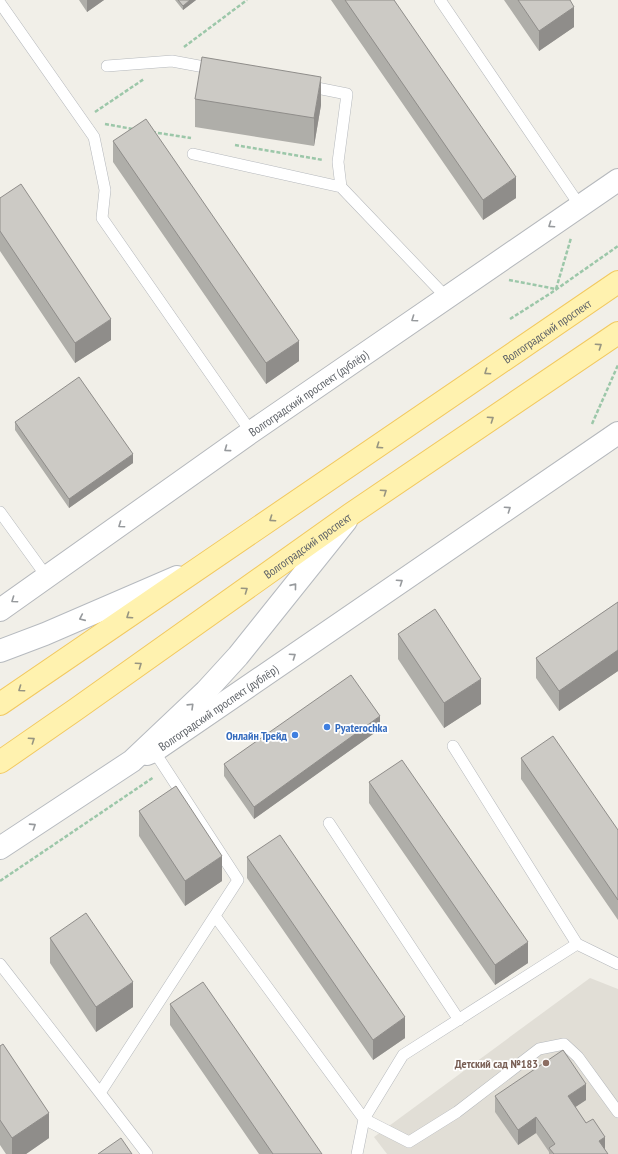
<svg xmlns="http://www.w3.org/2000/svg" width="618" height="1154" font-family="'PT Sans Narrow',sans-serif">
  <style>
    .education { fill: #e1ded6 }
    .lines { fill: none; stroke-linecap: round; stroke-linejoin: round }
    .service-casing { stroke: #b5b8bc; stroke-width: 12 }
    .tertiary-casing { stroke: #b5b8bc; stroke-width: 24 }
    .secondary-casing { stroke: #b6babf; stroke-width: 24 }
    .primary-casing { stroke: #f2c960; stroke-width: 24 }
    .path { stroke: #9cc7a9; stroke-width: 2.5; stroke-dasharray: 4 2; stroke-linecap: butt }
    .service { stroke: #fff; stroke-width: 11 }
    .tertiary { stroke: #fff; stroke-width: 22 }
    .secondary { stroke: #fff; stroke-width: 22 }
    .primary { stroke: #fff2af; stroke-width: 22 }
    .wall { fill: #afaea9 }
    .shaded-wall { fill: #8f8d8a }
    .building { fill: #cccac5; stroke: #8f8d8a }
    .oneway { stroke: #979a9d }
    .oneway2 { stroke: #979581 }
    .shop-dot { fill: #3f7fe0; stroke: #fff; stroke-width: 1.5 }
    .education-dot { fill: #8d6e63; stroke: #fff; stroke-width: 1.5 }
    .labels { text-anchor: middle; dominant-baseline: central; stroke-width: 3.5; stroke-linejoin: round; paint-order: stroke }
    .street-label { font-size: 12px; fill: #5f6368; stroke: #fff }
    .shop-label { font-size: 12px; font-weight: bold; fill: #366cbe; stroke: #fff; text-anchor: start }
    .education-label { font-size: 12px; font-weight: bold; fill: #785e54; stroke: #fff; text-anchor: end }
  </style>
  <rect width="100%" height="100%" fill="#f1efe8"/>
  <path class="education" d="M590,978l28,11v165h-231l-13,-17z"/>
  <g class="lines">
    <g class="service-casing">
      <path id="service" d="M440,0l140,206
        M0,3l94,134 11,53 -3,28 149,214
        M107,66l65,-5 43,8
        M307,86l40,8 -9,68 3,25
        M193,154l148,33 105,110
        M0,512l47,65
        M453,746l124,198
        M329,823l130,197
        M215,916l149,203 45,23 48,-30 82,-63 25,-5 14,13 40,55
        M0,964l100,129
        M147,1154l-47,-61 138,-213 -84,-129
        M357,1154l7,-35 39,-64 174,-111 41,20"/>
    </g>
    <g class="tertiary-casing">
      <g id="tertiary">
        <path id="s1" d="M0,610l251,-178 367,-252"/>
        <path id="s2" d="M147,754l7,-3 464,-318"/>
      </g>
    </g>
    <g class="secondary-casing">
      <path id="secondary" d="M0,651l45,-17 132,-57
        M0,848l132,-87 74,-70 32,-35 108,-135"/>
    </g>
    <g class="primary-casing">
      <g id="primary">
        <path id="s3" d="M0,704l618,-422"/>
        <path id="s4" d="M0,762l75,-52 276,-196 267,-181"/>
      </g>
    </g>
    <path class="path" d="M184,47l63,-47
      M95,112l49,-33
      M105,124l28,5
      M152,132l39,6
      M235,145l88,15
      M509,280l47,9 15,-51
      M510,319l41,-26 67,-47
      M592,424l26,-59
      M0,881l154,-104"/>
    <use href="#service" class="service"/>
    <use href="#tertiary" class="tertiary"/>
    <use href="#secondary" class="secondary"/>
    <use href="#primary" class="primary"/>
  </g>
  <path class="wall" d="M79,0h25l-17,12z
    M175,0h21l-13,10z
    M331,0h63l122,198 -33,22z
    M504,0h66l4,27 -35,24z
    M195,99l126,6 -7,41 -119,-19z
    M113,141l186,220 -33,23 -153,-222z
    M0,198l111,142 -36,23 -75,-112z
    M15,422l118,41 -64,45 -54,-78z
    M618,602v69l-59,40 -23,-33v-20z
    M398,634l83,70 -37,24 -46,-69z
    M380,729l-126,90 -30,-43v-12z
    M521,758l97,72v90l-97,-141z
    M369,782l159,181 -33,22 -126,-182z
    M139,811l83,70 -37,25 -46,-70z
    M247,857l158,181 -32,22 -126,-182z
    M50,938l83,69 -37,25 -46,-69z
    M170,1004l152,150h-63l-89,-129z
    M0,1046l49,92 -23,16h-20l-6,-9z
    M495,1096l91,4 -11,7 33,47h-59v-2l-13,-19 -18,12 -23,-33z"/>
  <path class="shaded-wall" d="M87,0h17l-17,12z
    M190,0h6l-13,10v-4z
    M574,7v20l-35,24v-20z
    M321,77v28l-7,41v-28z
    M516,177v21l-33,22v-20z
    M111,319v21l-36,23v-20z
    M299,341v20l-33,23v-21z
    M133,454v9l-64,45v-9z
    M618,650v21l-59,40v-20z
    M481,679v25l-37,24v-25z
    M380,716v13l-126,90v-12z
    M222,856v25l-37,25v-25z
    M528,942v21l-33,22v-20z
    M133,982v25l-37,25v-25z
    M405,1017v21l-32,22v-20z
    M586,1084v16l-18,12v-16z
    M49,1113v25l-23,16h-14v-16z
    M536,1117v16l-18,12v-15z
    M605,1137v15l-6,-11z"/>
  <path class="building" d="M178,0h12l-7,6z
    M345,0h49l122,177 -33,23z
    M518,0h52l4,7 -35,24z
    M202,57l119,20 -7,41 -119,-19z
    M146,119l153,222 -33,22 -153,-222z
    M21,184l90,135 -36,24 -75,-112v-33z
    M79,377l54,77 -64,45 -54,-77z
    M618,602v48l-59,41 -23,-33z
    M435,609l46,70 -37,24 -46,-69z
    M351,675l29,41 -126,91 -30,-43z
    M553,736l65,94v70l-97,-142z
    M402,760l126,182 -33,23 -126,-183z
    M176,786l46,70 -37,25 -46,-70z
    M280,835l125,182 -32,23 -126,-183z
    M86,913l47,69 -37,25 -46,-69z
    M203,982l119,172h-49l-103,-150z
    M3,1044l46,69 -37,25 -12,-18v-74z
    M563,1050l23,34 -18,12 18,27 7,-4 12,18 -6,4 9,13h-54l-5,-6 6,-4 -19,-27 -18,13 -23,-34z
    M121,1138l11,16h-34z"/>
  <defs><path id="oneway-chevron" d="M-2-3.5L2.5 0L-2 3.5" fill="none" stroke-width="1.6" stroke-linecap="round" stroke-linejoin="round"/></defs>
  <g class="oneway">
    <use href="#oneway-chevron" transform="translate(551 225) rotate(146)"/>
    <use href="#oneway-chevron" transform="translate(414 319) rotate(145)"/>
    <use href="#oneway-chevron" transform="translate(227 449) rotate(144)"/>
    <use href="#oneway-chevron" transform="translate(508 509) rotate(-34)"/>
    <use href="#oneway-chevron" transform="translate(121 525) rotate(145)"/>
    <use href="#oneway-chevron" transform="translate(400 582) rotate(-34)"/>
    <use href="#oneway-chevron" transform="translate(294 586) rotate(-51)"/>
    <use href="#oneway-chevron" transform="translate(14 600) rotate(145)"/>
    <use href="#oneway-chevron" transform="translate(82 618) rotate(156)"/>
    <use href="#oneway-chevron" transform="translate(293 656) rotate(-34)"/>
    <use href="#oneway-chevron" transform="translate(191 706) rotate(-44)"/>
    <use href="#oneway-chevron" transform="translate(33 826) rotate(-33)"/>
  </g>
  <g class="oneway2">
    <use href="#oneway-chevron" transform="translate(599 346) rotate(-34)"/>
    <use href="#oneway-chevron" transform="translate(487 372) rotate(146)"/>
    <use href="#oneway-chevron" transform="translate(491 419) rotate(-34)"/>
    <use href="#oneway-chevron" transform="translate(379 446) rotate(146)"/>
    <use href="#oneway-chevron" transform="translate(384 492) rotate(-34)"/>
    <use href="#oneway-chevron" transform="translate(272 519) rotate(146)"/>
    <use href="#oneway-chevron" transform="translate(245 590) rotate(-35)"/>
    <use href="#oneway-chevron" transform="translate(129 616) rotate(146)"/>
    <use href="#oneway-chevron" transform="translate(139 665) rotate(-35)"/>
    <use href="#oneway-chevron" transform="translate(21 689) rotate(145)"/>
    <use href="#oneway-chevron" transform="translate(32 740) rotate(-34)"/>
  </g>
  <g class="shop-dot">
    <circle cx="327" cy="727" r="4"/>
    <circle cx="295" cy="735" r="4"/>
  </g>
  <circle class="education-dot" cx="546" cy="1063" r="4"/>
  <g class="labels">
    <g class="street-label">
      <text stroke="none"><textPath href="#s3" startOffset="662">Волгоградский проспект</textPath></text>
      <text stroke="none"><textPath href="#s1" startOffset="377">Волгоградский проспект (дублёр)</textPath></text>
      <text stroke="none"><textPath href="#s4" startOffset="376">Волгоградский проспект</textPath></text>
      <text stroke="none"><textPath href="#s2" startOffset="85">Волгоградский проспект (дублёр)</textPath></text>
    </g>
    <g class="shop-label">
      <text x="335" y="727">Pyaterochka</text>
      <text x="287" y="735" text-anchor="end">Онлайн Трейд</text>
    </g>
    <g class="education-label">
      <text x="538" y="1063">Детский сад №183</text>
    </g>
  </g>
</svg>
